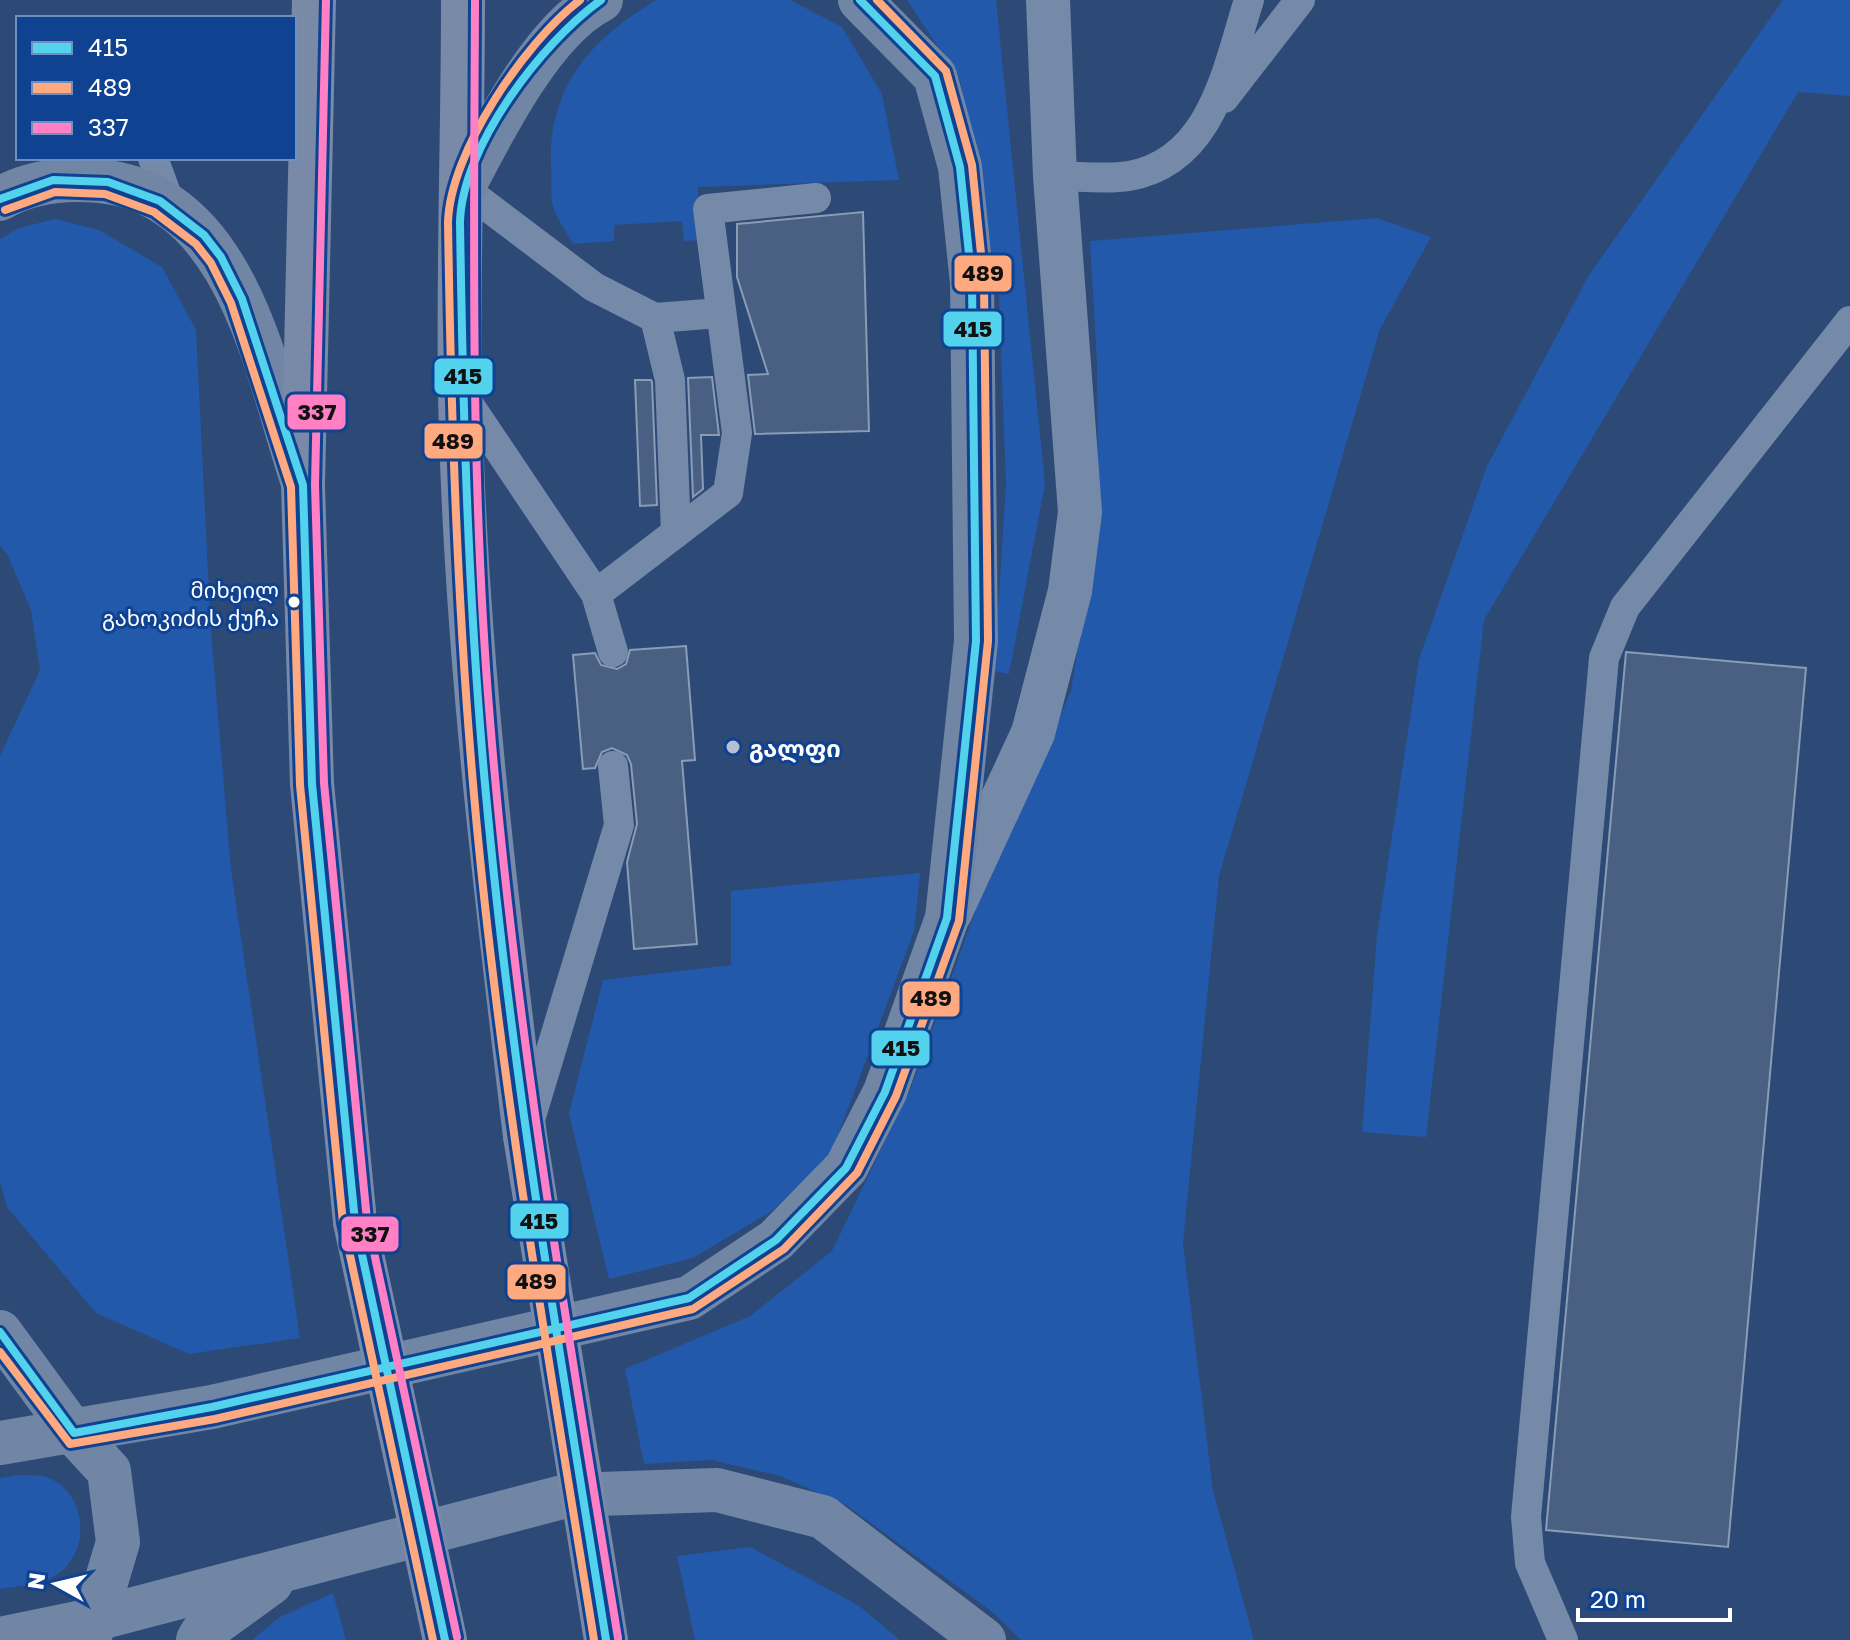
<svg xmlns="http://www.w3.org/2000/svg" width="1850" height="1640" font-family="'Golos Text','Noto Sans Georgian',sans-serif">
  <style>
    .green { fill: #2359aa }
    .building { fill: #496083; stroke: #8a9cb6; stroke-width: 2 }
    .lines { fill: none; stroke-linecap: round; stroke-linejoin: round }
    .lane { stroke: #758aa8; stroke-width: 30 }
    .street { stroke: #758aa8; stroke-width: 44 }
    .secondary { stroke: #7185a4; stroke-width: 44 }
    .highway { stroke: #788aa7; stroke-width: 44 }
    .highway-bridge { stroke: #788aa7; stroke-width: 44 }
    .bus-1-casing { stroke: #104292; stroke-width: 14 }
    .bus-2-casing { stroke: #104292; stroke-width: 14 }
    .bus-3-casing { stroke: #104292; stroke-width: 14 }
    .bus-1 { stroke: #53d2ee; stroke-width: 8 }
    .bus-2 { stroke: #ffa980; stroke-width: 8 }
    .bus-3 { stroke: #ff80c5; stroke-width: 8 }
    .bus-dot { fill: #fff; stroke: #104292; stroke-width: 3 }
    .poi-dot { fill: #b6bfcf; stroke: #104292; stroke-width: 3 }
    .labels { text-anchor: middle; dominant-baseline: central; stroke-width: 6; stroke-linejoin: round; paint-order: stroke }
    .bus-label { font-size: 22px; fill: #fff; stroke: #104292; text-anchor: end }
    .poi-label { font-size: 24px; font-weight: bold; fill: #fff; stroke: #104292; text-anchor: start }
    .line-badge { stroke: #104292; stroke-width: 3 }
    .pale-badge-label { font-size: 22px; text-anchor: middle; font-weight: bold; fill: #111 }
  </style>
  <rect width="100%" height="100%" fill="#2d4975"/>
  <path class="green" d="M656,0h134l52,27 40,67 17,86 -201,7 2,53 -16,1 -2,-20 -68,4v16l-41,3c-6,-12 -17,-26 -20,-38 -3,-12 -1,-26 -2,-38 -3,-82 39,-128 105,-168z
    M907,0h89l49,484 -36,190 -15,-3 12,-186 -7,-190 -39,-215z
    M1783,0h67v96l-52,-4 -314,528 -58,517 -64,-5 15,-197 42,-276 68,-193 102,-191z
    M1377,218l54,19 -51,92 -161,547 -36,367 30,248 41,149h-233l-30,-29 -145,-106 -66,-29 -69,-16 -67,4 -19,-95 125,-53 82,-65 80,-166 67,-184 92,-210 27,-169 -1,-160 -7,-121z
    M55,219l44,11 63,37 34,63 15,302 20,238 69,468 -111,16 -93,-41 -89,-106 -7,-26v-425l40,-86 -9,-60 -23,-54 -8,-10v-307l19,-11z
    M920,873l-6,58 -84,226 -58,54 -79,47 -84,21 -40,-165 34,-134 128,-15v-74z
    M18,1475c13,0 26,-1 37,6 34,20 34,74 0,95 -16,9 -37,10 -55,13v-111z
    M750,1547l108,58 42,35h-205l-18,-84z
    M333,1593l13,47h-94l28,-23z"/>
  <path class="building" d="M863,212l6,219 -114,3 -7,-59 20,-1 -31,-97v-53z
    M712,377l7,58h-18l2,54 -10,8 -5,-119z
    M635,380h16l1,2 5,123 -17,1z
    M686,646l9,114 -13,1 15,183 -63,5 -7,-87 10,-38 -6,-60 -4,-9 -15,-7 -10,4 -7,16 -12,1 -10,-114 22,-2 6,12 16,4 9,-5 4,-14z
    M1626,652l180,16 -78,879 -182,-17z"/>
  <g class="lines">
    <path class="lane" d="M1224,98l76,-98
      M153,158l18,49
      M1055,176c23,0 51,4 74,0 84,-15 98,-108 120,-176
      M463,188l131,99 61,31 15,62 6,153
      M655,318l65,-5
      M461,393l135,201 17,58
      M596,594l132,-101 9,-60 -29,-224 108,-11
      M529,1123l90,-298 -6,-59
      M1563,1640l-33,-77 -4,-46 78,-859 21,-51 225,-286"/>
    <path class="street" d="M950,913l83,-180 37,-142 10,-79 -25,-336 -7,-176"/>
    <path class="secondary" d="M463,188c29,-56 80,-159 138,-188
      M0,199c30,-18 65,-21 100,-18 138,14 166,191 202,299
      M0,1332l74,101 35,38 9,71 -29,98
      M0,1443l212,-36 477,-109 87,-58 70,-72 39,-76 62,-174 29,-277 -4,-358 -12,-116 -25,-91 -75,-76
      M0,1639l92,-19 478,-125 147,-5 106,27 161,123
      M198,1640l4,-7 69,-50"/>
    <path class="highway" d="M314,0l-11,485 9,299 43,438
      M463,0c0,131 -5,263 -3,394 5,249 35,495 65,742"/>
    <path class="highway-bridge" d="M525,1136l81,504
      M355,1222l90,418"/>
    <g class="bus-1-casing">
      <path id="bus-1" d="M601,0c-60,43 -139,147 -141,222 3,192 8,382 26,573 26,283 75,564 120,845
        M0,199l53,-19 55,2 52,19 44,34 17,22 21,42 61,186 9,299 43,438 90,418
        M0,1332l74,101 138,-26 477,-109 87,-58 70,-72 39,-76 62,-174 29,-277 -4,-358 -12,-116 -25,-91 -75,-76"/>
    </g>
    <g class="bus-2-casing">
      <path id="bus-2" d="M580,0c-55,42 -130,152 -132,222 3,192 9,382 26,573 25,283 75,564 120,845
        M5,210l50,-18 50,2 49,18 42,32 15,19 20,40 60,184 9,298 43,438 90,417
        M0,1352l70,92 145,-25 478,-110 91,-60 73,-76 39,-77 63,-175 29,-280 -4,-358 -12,-118 -26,-94 -69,-71"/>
    </g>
    <g class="bus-3-casing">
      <path id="bus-3" d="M326,0l-11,485 9,298 43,437 90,417
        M475,0c-1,240 -5,480 15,720 25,308 78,613 128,918"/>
    </g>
    <use href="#bus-1" class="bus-1"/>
    <use href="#bus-2" class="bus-2"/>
    <use href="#bus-3" class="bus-3"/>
  </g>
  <circle class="bus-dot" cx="294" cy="602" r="7"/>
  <circle class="poi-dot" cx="733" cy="747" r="8"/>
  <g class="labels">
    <g class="bus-label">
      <text x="279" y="589">მიხეილ<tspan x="279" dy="28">გახოკიძის ქუჩა</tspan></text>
    </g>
    <g class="poi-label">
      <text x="749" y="747">გალფი</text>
    </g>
  </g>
  <g class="line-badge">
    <rect x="953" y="254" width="60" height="39" rx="8" fill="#ffa980"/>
    <rect x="942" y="310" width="61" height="38" rx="8" fill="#53d2ee"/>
    <rect x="433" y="357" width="61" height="39" rx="8" fill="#53d2ee"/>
    <rect x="286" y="393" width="61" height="38" rx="8" fill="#ff80c5"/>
    <rect x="423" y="422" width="61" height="38" rx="8" fill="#ffa980"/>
    <rect x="901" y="980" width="60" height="38" rx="8" fill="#ffa980"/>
    <rect x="870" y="1029" width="61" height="38" rx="8" fill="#53d2ee"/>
    <rect x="509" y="1202" width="61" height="38" rx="8" fill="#53d2ee"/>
    <rect x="340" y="1215" width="60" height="38" rx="8" fill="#ff80c5"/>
    <rect x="506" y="1263" width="61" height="38" rx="8" fill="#ffa980"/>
  </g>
  <g class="pale-badge-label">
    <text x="983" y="281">489</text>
    <text x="973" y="337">415</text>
    <text x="463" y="384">415</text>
    <text x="317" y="420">337</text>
    <text x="453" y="449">489</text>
    <text x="931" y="1006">489</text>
    <text x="901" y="1056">415</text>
    <text x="539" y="1229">415</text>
    <text x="370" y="1242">337</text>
    <text x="536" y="1289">489</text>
  </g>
  <rect x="16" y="16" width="280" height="144" fill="#104292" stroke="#708ebe" stroke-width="2"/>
  <rect x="32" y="42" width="40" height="12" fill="#53d2ee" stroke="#708ebe" stroke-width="2"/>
  <text x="88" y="56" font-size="24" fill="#ffffff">415</text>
  <rect x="32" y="82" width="40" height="12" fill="#ffa980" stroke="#708ebe" stroke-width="2"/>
  <text x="88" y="96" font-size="24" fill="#ffffff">489</text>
  <rect x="32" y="122" width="40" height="12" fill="#ff80c5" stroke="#708ebe" stroke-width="2"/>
  <text x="88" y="136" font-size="24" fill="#ffffff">337</text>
  <g transform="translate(56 1584) rotate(278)" stroke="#104292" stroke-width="6" paint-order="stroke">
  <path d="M0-6L14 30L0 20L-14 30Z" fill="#ffffff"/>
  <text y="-12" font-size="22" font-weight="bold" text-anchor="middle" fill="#ffffff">N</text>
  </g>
  <path d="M1578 1608v12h152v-12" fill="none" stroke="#ffffff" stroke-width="4"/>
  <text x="1590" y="1608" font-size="24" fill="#ffffff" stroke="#104292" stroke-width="6" paint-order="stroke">20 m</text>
</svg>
